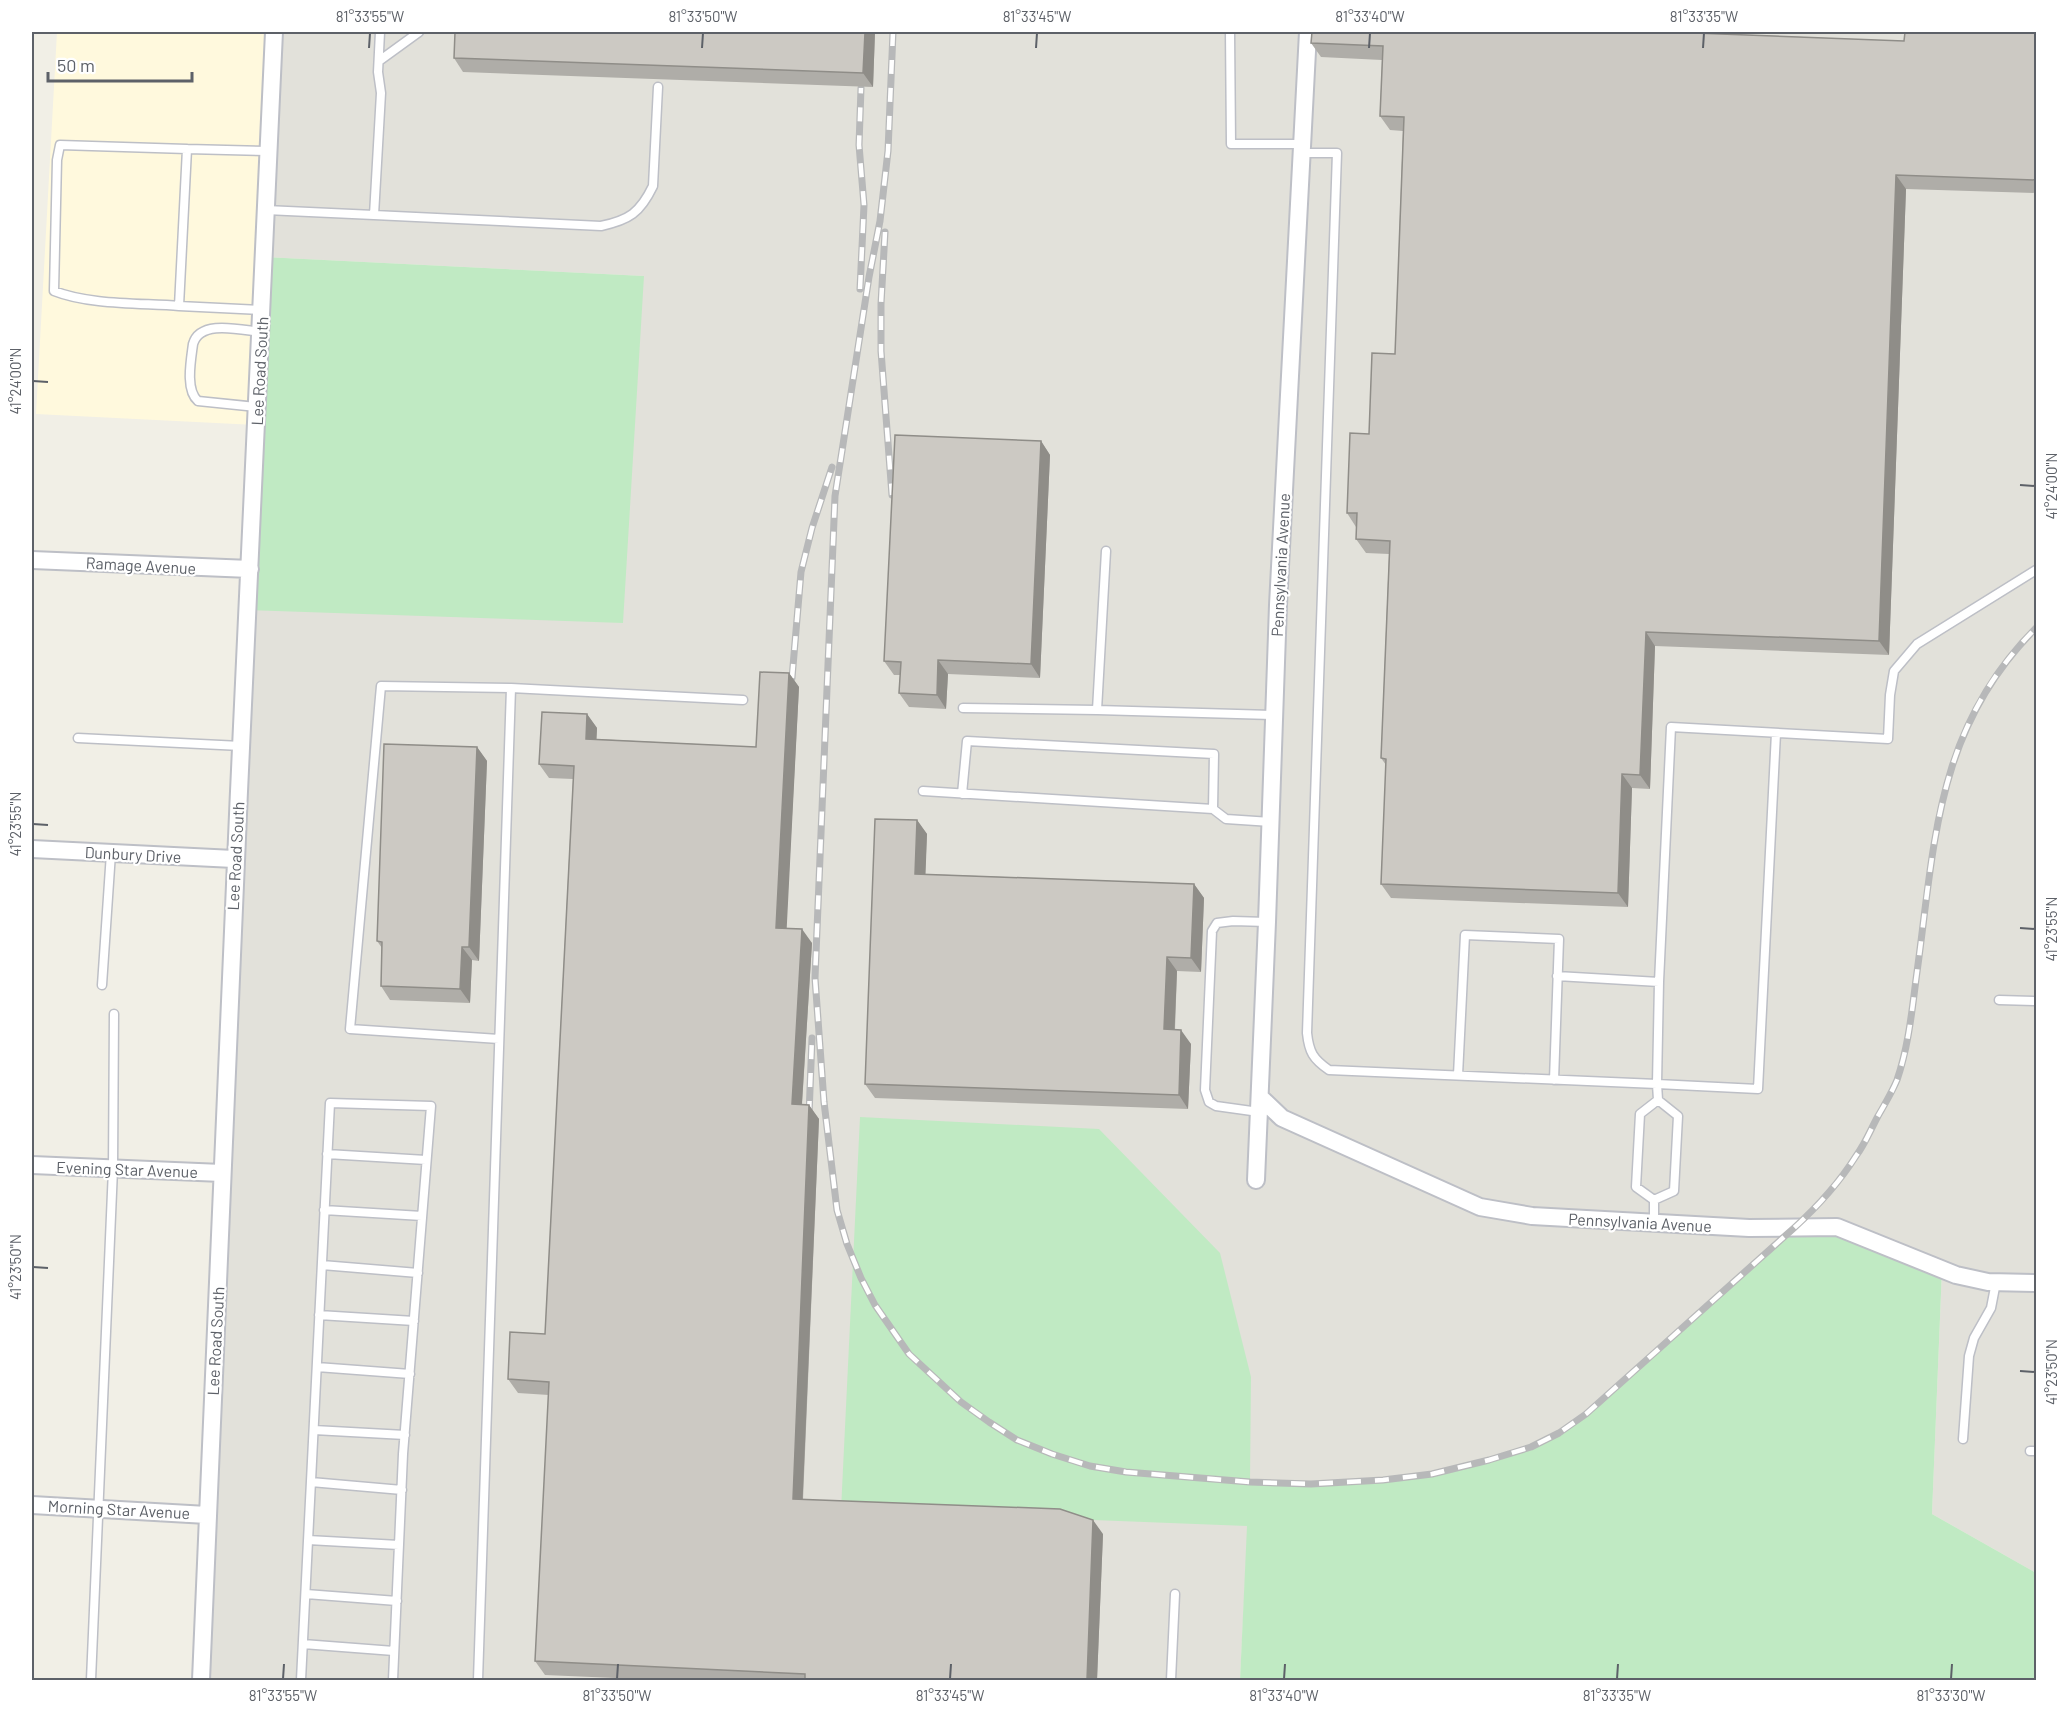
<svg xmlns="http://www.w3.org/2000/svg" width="2068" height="1712" font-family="Barlow,sans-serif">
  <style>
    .commercial { fill: #fff9dd }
    .industrial { fill: #e2e1da }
    .green { fill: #c0eac3 }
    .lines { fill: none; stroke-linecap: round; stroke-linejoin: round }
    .lane-casing { stroke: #bdbfc6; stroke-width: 11 }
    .street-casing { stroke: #bdbfc6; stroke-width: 20 }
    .lane { stroke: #fff; stroke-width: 8 }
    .street { stroke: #fff; stroke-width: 16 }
    .rail-casing { stroke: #b7b8b9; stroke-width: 7 }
    .rail { stroke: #fff; stroke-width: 4.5; stroke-dasharray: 14; stroke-linecap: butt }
    .wall { fill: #afada8 }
    .shaded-wall { fill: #8f8d88 }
    .building { fill: #ccc9c3; stroke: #8f8d88; stroke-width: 1.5 }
    .ticks { fill: none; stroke: #5d6168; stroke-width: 2 }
    .labels { text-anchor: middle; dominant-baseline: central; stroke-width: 4.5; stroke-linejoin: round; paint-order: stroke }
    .street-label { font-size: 16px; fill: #5d6168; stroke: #fff }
    .neatline { fill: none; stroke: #5d6168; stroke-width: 2 }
    .ticks-label { font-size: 15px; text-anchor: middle; fill: #5d6168 }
  </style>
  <rect width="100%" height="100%" fill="#f1efe6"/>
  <path class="commercial" d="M57,32h217l-17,393 -221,-11z"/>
  <path class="industrial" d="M274,32h1762v1541l-104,-59 10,-245h-192l-164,145 -27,19 -28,14 -42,13 -57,14 -49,6 -72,4 -61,-2 -10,198h-1039l47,-1070 396,-334 -380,-19z"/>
  <path class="green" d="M264,257l380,19 -21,347 -375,-13z
    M860,1117l239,12 121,124 31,124 -1,105c74,2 147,0 219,-17 21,-5 43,-10 62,-18 20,-8 37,-21 55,-33l208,-186 43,-1 105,42 -10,245 104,59v107h-796l7,-154 -406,-16z"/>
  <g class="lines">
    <g class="lane-casing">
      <path id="lane" d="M1230,32l1,112h71
        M379,61l40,-29
        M1301,153h36l-30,880c2,19 6,26 22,37l328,14 2,-102 12,-255 217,12 2,-44 4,-24 23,-27 119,-74
        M266,210l108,5 7,-122 -3,-21 2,-40
        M374,215l227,11c28,-6 39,-13 52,-40l5,-99
        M179,306c-38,-3 -90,-1 -125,-15l3,-131 3,-15 127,4
        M262,310l-83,-4 8,-157 82,2
        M257,407l-59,-6c-13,-11 -7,-41 -5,-57 7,-25 48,-14 68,-12
        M1106,551l-9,159 177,5
        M963,708l134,2
        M78,738l163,8
        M923,791l290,18 13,10 45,3
        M962,794l5,-53 247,13 -1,55
        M1557,976l102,6
        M102,985l9,-132
        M1999,1000l37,1
        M499,1039l-149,-10 31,-343 130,2 232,12
        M1458,1075l7,-140 94,4 -5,141
        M1259,1112l-43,-6 -7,-4 -4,-12 7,-159 5,-8 16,-2 34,1
        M327,1154l99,6
        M1654,1200l20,-9 4,-75 -20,-16 -1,-16 101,5 18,-356
        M1654,1200l-18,-13 4,-73 18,-14
        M324,1210l98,6
        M1654,1223v-23
        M322,1265l96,8
        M319,1315l95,6
        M317,1367l93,7
        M314,1430l91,5
        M1963,1439l6,-83 5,-18 17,-30 5,-26
        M2030,1451h6
        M311,1482l91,8
        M308,1540l91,5
        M306,1594l91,7
        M303,1644l91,7
        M91,1680l22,-511 1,-155
        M301,1680l29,-577 101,3 -28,348 -10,226
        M478,1680l33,-992
        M1171,1680l4,-86"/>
    </g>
    <g class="street-casing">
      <path id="street" d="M32,560l218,9
        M32,849l202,10
        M1261,1098l21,20 198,89 52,9 217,12 88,-1 119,48 32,7 48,1
        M32,1165l190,8
        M1256,1180l11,-258 11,-317 30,-573
        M32,1505l175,10
        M201,1680c20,-549 49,-1099 73,-1648"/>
    </g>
    <use href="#lane" class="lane"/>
    <use href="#street" class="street"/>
    <g class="rail-casing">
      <path id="rail" d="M893,32l-5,119 -8,70 -11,56 -34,219 -20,482 9,124 13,108 10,34 14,34 14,27 34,49 52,48 28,20 28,18 35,14 38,12 36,6 124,10 61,2 72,-4 49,-6 57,-14 42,-13 28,-14 27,-19 208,-186c23,-21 45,-45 62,-72 9,-12 15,-27 22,-40 7,-12 14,-24 19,-36 12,-35 15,-71 20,-108 18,-131 19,-244 119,-344
        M885,232l-4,72v47l11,144
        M860,289l4,-84 -5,-60 2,-57
        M792,678l9,-106 11,-44 20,-61
        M809,1115l3,-77"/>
    </g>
    <use href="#rail" class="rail"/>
  </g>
  <path class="wall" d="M455,32h420l-2,55 -410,-15 -9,-14z
    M1678,32l226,9 133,-9v161l-131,-4 -17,466 -234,-9 -5,143 -18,-1 -4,119 -237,-9 -10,-14 5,-119 -5,-7 8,-204 -23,-1 -10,-14v-12l-9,-14 22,-79 26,-80 8,-223 -13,-1 -10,-14 2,-56 -61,-3 -10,-14z
    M1041,441l9,14 -10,223 -92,-4 -2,35 -37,-2 -10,-14 1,-18h-6l-10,-14z
    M789,673l10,14 -13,241 26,15 -10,162h7l10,14 -16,381 300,34 -6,146h-435l-117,-5 -10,-14 14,-266 -31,-2 -10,-14 37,-45 28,-555 -24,-1 -10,-14 48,-50 10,14 -1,11 160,8z
    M477,747l10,14 -8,200 -7,-1 -2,43 -80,-3 -9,-14 1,-38 -5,-7z
    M917,820l10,14 -2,40 269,10 10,14 -3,74 -24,-1 -2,59 16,14 -3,65 -313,-11 -10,-14z"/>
  <path class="shaded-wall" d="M865,32h10l-2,55 -10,-14z
    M1896,175l10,14 -17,466 -10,-14z
    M1041,441l9,14 -10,223 -9,-14z
    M1646,632l9,14 -5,143 -10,-14z
    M938,660l10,14 -2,35 -9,-14z
    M789,673l10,14 -13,255 -10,-14z
    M587,714l10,14 -1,25 -10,-14z
    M477,747l10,14 -8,200 -10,-14z
    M1622,774l10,14 -4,119 -10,-14z
    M917,820l10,14 -2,54 -10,-14z
    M1194,884l10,14 -3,74 -10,-14z
    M802,929l10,14 -11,175 -9,-14z
    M462,947l10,13 -2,43 -10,-14z
    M1167,957l10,14 -3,72 -10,-14z
    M1181,1030l10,14 -3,65 -9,-14z
    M809,1105l10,14 -17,394 -9,-14z
    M1093,1520l10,14 -6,146h-10z"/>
  <path class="building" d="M455,32h410l-2,41 -409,-15z
    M1312,32h355l237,9 1,-9h132v148l-141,-5 -17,466 -233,-9 -6,143 -18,-1 -4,119 -237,-9 5,-125 -5,-1 9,-217 -34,-2 1,-26h-10l3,-80 19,1 3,-81 23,1 9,-237 -24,-1 3,-70 -72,-3z
    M895,435l146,6 -10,223 -93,-4 -1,35 -38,-2 2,-31 -17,-1z
    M760,672l29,1 -13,255 26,1 -10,175 17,1 -16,394 267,10 33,11 -6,160h-282v-6l-270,-13 14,-279 -41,-3 2,-47 35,2 29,-568 -35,-2 3,-52 45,2 -1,25 170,8z
    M384,744l93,3 -8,200h-7l-2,42 -79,-3 1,-44 -5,-1z
    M875,819l42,1 -2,54 279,10 -3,74 -24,-1 -3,72 17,1 -2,65 -314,-11z"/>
  <path class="ticks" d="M369,48l1,-15M702,48l1,-15M1036,48l1,-15M1369,48l1,-15M1703,48l1,-15M33,381l15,1M2020,485l15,1M33,824l15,1M2020,928l15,1M33,1267l15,1M2020,1371l15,1M283,1679l1,-15M617,1679l1,-15M950,1679l1,-15M1284,1679l1,-15M1617,1679l1,-15M1951,1679l1,-15"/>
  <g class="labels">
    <g class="street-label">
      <text transform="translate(259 371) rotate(-87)">Lee Road South</text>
      <text transform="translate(141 565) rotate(3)">Ramage Avenue</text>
      <text transform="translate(1280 565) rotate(-87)">Pennsylvania Avenue</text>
      <text transform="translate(133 854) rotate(3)">Dunbury Drive</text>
      <text transform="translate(235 856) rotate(-87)">Lee Road South</text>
      <text transform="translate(127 1169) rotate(2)">Evening Star Avenue</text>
      <text transform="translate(1640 1222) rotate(3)">Pennsylvania Avenue</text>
      <text transform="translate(215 1341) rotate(-87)">Lee Road South</text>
      <text transform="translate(119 1509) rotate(3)">Morning Star Avenue</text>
    </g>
  </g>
  <rect width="2068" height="1712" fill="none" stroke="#ffffff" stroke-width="66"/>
  <path d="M48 72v9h144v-9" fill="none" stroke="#5d6168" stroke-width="3"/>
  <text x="57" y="72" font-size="18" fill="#5d6168" stroke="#ffffff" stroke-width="4.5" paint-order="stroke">50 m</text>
  <rect x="33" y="33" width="2002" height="1646" class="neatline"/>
  <g class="ticks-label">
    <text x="370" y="22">81°33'55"W</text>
    <text x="703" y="22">81°33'50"W</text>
    <text x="1037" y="22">81°33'45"W</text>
    <text x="1370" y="22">81°33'40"W</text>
    <text x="1704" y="22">81°33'35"W</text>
    <text transform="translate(16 381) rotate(-90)" y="5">41°24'00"N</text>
    <text transform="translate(2052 486) rotate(-90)" y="5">41°24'00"N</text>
    <text transform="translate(16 824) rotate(-90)" y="5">41°23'55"N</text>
    <text transform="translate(2052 929) rotate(-90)" y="5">41°23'55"N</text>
    <text transform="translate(16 1267) rotate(-90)" y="5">41°23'50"N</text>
    <text transform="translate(2052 1372) rotate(-90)" y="5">41°23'50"N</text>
    <text x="283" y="1701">81°33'55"W</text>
    <text x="617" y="1701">81°33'50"W</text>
    <text x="950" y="1701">81°33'45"W</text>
    <text x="1284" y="1701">81°33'40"W</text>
    <text x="1617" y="1701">81°33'35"W</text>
    <text x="1951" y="1701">81°33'30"W</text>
  </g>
</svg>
